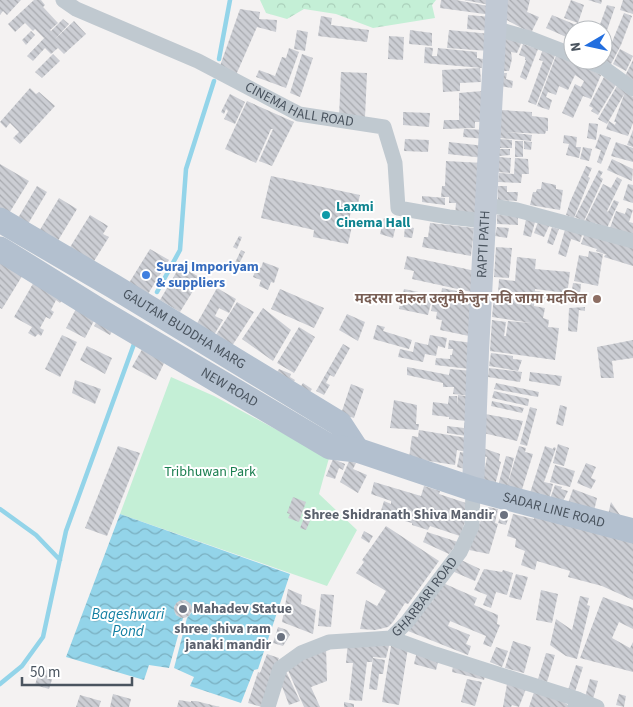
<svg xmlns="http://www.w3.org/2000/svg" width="633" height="707" font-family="'Source Sans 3','Noto Sans Devanagari',sans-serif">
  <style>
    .forest { fill: url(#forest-crowns) }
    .park { fill: #c4efd6 }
    .water { fill: url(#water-waves) }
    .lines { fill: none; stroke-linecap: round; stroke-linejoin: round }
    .stream { stroke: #93d4e9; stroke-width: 4.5 }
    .building { fill: url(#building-back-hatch) }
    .street { stroke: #c0c9d0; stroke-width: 15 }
    .secondary { stroke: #c1c9d4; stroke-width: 22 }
    .primary { stroke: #b3c0cf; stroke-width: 25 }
    .culture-dot { fill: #0f9aa8; stroke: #fff; stroke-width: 2 }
    .shop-dot { fill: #3f7fe0; stroke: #fff; stroke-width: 2 }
    .education-dot { fill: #8d6e63; stroke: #fff; stroke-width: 2 }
    .worship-dot { fill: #6b7280; stroke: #fff; stroke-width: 2 }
    .labels { text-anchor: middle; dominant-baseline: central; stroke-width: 4; stroke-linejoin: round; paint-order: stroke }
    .street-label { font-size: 14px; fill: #4a545f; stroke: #fff }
    .culture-label { font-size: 14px; font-weight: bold; fill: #0d838f; stroke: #fff; text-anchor: start }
    .shop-label { font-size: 14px; font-weight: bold; fill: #366cbe; stroke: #fff; text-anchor: start }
    .education-label { font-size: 14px; font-weight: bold; fill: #785e54; stroke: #fff; text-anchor: end }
    .park-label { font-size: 14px; fill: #1c7f51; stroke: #fff }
    .worship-label { font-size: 14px; font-weight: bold; fill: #5b616d; stroke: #fff; text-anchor: end }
    .water-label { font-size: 15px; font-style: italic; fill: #127fa2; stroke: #fff }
  </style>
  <defs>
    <pattern id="forest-crowns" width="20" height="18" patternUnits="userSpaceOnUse" patternTransform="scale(1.25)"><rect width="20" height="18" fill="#c4efd6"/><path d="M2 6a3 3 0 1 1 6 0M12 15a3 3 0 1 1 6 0" fill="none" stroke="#aacfba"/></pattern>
    <pattern id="water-waves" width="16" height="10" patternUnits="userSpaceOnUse" patternTransform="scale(1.25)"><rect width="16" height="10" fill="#93d4e9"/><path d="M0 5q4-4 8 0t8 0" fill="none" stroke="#7aafc0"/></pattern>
    <pattern id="building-back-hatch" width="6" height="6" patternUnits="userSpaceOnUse" patternTransform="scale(1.25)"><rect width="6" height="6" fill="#ccced4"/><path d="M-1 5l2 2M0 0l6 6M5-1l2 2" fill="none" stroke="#a8aaaf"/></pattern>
  </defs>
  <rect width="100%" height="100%" fill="#f4f2f2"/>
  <path class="forest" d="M260,0h176l-4,5 3,13 -62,10 -37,-14 -32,-5 -17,10 -21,-6z"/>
  <path class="park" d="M171,377l43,19 115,62 -10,36 38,36 -30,56 -207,-72z"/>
  <path class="water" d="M120,514l170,60 -32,95 -4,1 -13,33 -51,-17 4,-9 -20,-9 13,-50 5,-6 -1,-7 -6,-5 -7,2 -4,5 2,8 7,3 -14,50 -20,-3 -5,15 -78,-23z"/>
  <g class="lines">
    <path class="stream" d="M219,59l11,-59
      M157,292l23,-42 6,-81 28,-88
      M0,509l36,26 24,25
      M0,684l22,-18 21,-29 23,-106 68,-187"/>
  </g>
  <path class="building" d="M0,0h21l-14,15 -4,-4 -3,4z
    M34,0h7l4,5 -2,2 15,16 -8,7 1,1 12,-12 6,5 -14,15 19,-18 12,13 -22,20 -6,-6 -7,6 -6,-6 -12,13 -6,-5 22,-23 -5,5 -9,-9 -2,2 -8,-8 -10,9 -7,-8z
    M441,0h15l37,7 -1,8 -52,-7z
    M464,0h27l-1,5z
    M503,0h27l-3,12 12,5 -8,16 -30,-16z
    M571,0l13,5 -6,18 -14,-5z
    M588,0h14l-1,4z
    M623,0h10v14l-13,-4z
    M607,5l8,2 -11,32 5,2 -6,14v-25h-5z
    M240,9l20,3 -1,7 18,1 -1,12 -19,-5 -21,48 -16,-9z
    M624,13l8,3 -11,29 -10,19 -8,-4v-4l7,-15 2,1z
    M468,15l24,2 -1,14 -24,-2z
    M552,15l29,12 1,-4 6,2 -2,5h-13v10l-27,-12z
    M321,16l11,2 -1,7 38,5 -2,12 -49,-6z
    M297,30l11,2 -3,19 -11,-2z
    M410,30l22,3v13l-23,-2z
    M449,30l42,4 -2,17 -42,-3z
    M31,31l4,4 -9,10 -4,-5z
    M503,34l20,5 -6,14 -6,-1 1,7 -3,12h-8z
    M389,36l15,1 -1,23 -15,-1z
    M523,44l15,5 -12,31 -6,-3 6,-17h-1v-3l-6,-2z
    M425,47l8,1 -1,8h5l1,-8 39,4v6l6,1 -1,9 -58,-5z
    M289,48l10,4 -13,36 -30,-11 3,-7 16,6 7,-19 4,1z
    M543,49l13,4 -20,52 -8,-3 15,-41 -4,-1z
    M620,49l13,7 -7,15 -13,-7z
    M557,53l44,22 -10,24 -8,-3 -10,22 -11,-5 13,-29 6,3 3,-6 -9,-6 -7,15 -9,-4 -3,9 -8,-3 -2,5 6,3 -3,10 -12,-4z
    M53,54l7,7 -18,17 -7,-6z
    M302,54l11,4 -13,39 -10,-4z
    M633,60v21l-8,-5z
    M480,68l1,14 -21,1v8l-17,1 -1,-22z
    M341,72l26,1 -2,44h-26z
    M501,73h6l-1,6 7,2 -1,7 -12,-2z
    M605,75l12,8 -19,32 -7,-4 2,-3 -4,-2z
    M618,84l9,5 -20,35 -9,-5z
    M30,88l6,6 3,-2 16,14 -35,38 -7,-6 6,-6 -9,-9 -4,5 -6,-6z
    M482,91l-2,31h-5v6l-32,1 1,-9h15v-27z
    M625,92l8,5v26l-5,13 -22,-7 3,-8 6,4 1,-3h-2z
    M230,94l15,8 -10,22 -11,-5 4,-8 -2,-2 -2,5 -3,-2z
    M247,101l47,21 -22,44 -13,-5 14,-32h-2l-15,34 -31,-14z
    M501,110l31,2v4l16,2v13h-2l-1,3 -40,-2 27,3 -1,6 -31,-3z
    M403,112l27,1 -1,14 -26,-2z
    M589,123l9,1 -2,16 -9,-2z
    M464,129l23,1 -1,9 -23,-2z
    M633,130v17l-6,-2z
    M600,134l11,4 -10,26 -4,-2 4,-12 -6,-2z
    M564,135l13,2 -1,10h5l-2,11 -13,-3 3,-11 -6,-1z
    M405,139l24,1 -1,12 -24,-1z
    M499,139l13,1v8h-13z
    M515,141h8v16h-8v-8h5h-5z
    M524,141l8,1 -1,8 -7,-1z
    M449,142l36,4 -1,12 -36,-4z
    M616,142l17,6v14l-22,-6z
    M583,147l9,2 -3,12 -9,-2z
    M499,149h11v6l-11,1z
    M499,157l12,1 -1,15 -12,-1z
    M515,158l13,1 1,15h-7l-1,9 -23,-1 1,-9 15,1z
    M612,159l21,10 -1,12 -25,-11z
    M446,161l37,2 -4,54 -24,-1 1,-13h-7v-6h-8l1,-11h3z
    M0,164l29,17 -21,34 -8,-5z
    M586,166l6,2 -4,9 2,1 -16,40 -8,-3 4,-13z
    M599,170l4,2 -3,5 3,2 -19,42 -9,-4z
    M271,176l89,19 -4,17 -5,-1 -3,14 4,1 -4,18 -35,-7 1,-7 -53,-12z
    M617,177l5,3 -15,31 1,1 6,-12 5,2 -12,26 -12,-5 -1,2 -9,-4 18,-37 8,4z
    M542,182l14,3v4l7,1 -3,20 -30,-5 3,-13h3l1,-3h4z
    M628,184l5,1v18l-10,-3z
    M37,186l10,6 -19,32 -10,-6z
    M498,186h9v6h11l-1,9 -19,-1z
    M422,196l23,2v7l-23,-3z
    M59,198l18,11 -21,35 -18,-11z
    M627,208l6,2 -4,12 4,1v14l-23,-9 6,-17 9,3z
    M90,215l18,11 -5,8 6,3 -18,29 -24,-14z
    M497,215l21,1v9l-21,-1z
    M384,218l13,3 -4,17 -13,-4z
    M526,219l9,3 -4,15 -8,-2z
    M539,219l11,5 -6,13 -10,-4z
    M430,223l44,5 -3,28 -49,-9 2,-10h4z
    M405,226l9,2 -2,10 -8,-1z
    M566,226l17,5 -3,11 -9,-3 -5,18 -8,-3z
    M497,227l12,1 -2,10 -12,-2z
    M552,227l7,2 -6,16 -6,-2z
    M586,230l47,16v20l-29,-9 1,-2h2l-11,-4 1,-2 -16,-5z
    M239,236l3,1 -5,12 -4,-2z
    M496,247l16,1 -3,30 -15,-1z
    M150,249l19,11 -21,34 -19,-11z
    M241,250l4,2 -5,10 3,1 -3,7 -7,-3z
    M589,251l14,3 -5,32 -24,-5 5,-26 9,2z
    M407,256l73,16 -4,21 -64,-14 2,-8 -10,-2z
    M517,257l19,2 -1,10 35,3 -4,30 -9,-1 1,-9 -23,-3v2l21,3v7l-58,-7 1,-15 16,2z
    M0,258l24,15 -22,36 -2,-1z
    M263,262l16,6 -5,15 -3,-1 -3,8 -9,-4 2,-6 -8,-3 4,-11 4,2z
    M180,266l21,12 -21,34 -20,-12z
    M35,280l29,17 -4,6 -4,-3 -5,10 3,2 -4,7 -4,-2 -6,11 4,2 -3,6 -3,-2 -3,3 -7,-4 4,-6 -18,-10z
    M573,283l8,1 -2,20h-9z
    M217,288l19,11 -7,14 -10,-5 -4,8 8,4 -9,15 -18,-10z
    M442,288l34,7 -2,7 -33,-6z
    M280,289l44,19 -10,20 -43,-19z
    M404,289l29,6 -5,20 -29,-6 1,-7 12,2 1,-3 -11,-2z
    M434,296l42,9 -7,31 -29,-6 2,-10 -6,-1 1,-7 -6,-1z
    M494,296l33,5 7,2v3l11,2 -2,10 6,2 -1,7 11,1 -4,32 -65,-9 2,-31 14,2 -2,14h2l2,-15 23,2 -39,-6z
    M237,302l17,10 -22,34 -16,-11z
    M78,305l19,10 -12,23 -19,-10z
    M585,307v4l-6,-1 -2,22 -9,-1 1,-23z
    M263,308l28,22 -18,31 -31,-22z
    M347,314l18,8 -7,19 -19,-11z
    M98,319l16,9 -4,7 -16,-9z
    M377,325l8,2 -2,4 29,9 -3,9 -36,-10z
    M299,327l16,10 -21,36 -17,-10z
    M62,335l15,7 -17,35 -15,-8z
    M430,335l17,3 -2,10 -7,-2 -2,10 -11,-2 -2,8 -25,-5 2,-8 13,3 2,-10 13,3z
    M449,340l24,3 -3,26 -35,-4 1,-7 14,1v-4h2l1,-6h-5z
    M633,340v18l-21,3 2,17h-13l-4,-31z
    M343,344l7,4 -16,29 -4,-2 -4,8 4,2 -6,10 -8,-4z
    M87,346l25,12 -7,16 -25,-14z
    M144,346l22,13 -10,21 -24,-13z
    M491,353l22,3v3l9,1 -4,11 -29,-5z
    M407,367l42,8 1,-6 23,2 2,18h-11h10l-1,7 -20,-2 1,-7h-11v-4l-36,-8z
    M489,368l33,4 -2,10 -32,-5z
    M279,369l12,5 -1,3 5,3 -3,5 -17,-10z
    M530,372l32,4 -2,10 -31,-5z
    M75,380l26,9 -6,15 -23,-11z
    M303,383l9,6 -4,6 -9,-6z
    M496,383l43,9 -1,5 -44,-8z
    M351,384l13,5 -10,29 -13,-4z
    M494,391l35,8 -1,7 -36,-8z
    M458,395l15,2 1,25 -25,-3v-2l-17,-2 1,-13 15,2 1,-8h8v9z
    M394,400l23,5 -1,19h3l-1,6 -28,-2z
    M492,401l32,7 -2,5 -31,-7z
    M560,405l7,2 -4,19 -7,-2z
    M530,407l7,2 -10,37 -7,-2z
    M485,414l38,7 -6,20 -34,-8z
    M464,422l9,15 -26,-4v-7l17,2z
    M419,430l54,9 -2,14 -14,-3 -2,15 -46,-7 3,-22 6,1z
    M558,444l11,4 -5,18 -11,-3z
    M118,446l22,7 -33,83 -22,-8z
    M519,446l7,2 -1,4 8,2 -13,42 -23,-6 9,-34 8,2 -7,28z
    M545,446l8,3 1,-2 2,1 -12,34 9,2 -4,15 -19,-6z
    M483,448l17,6 -1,7 2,1 -7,27 -13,-4 1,-18h3l2,-10 -5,-1z
    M460,452l12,2 -3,16 -12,-3z
    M333,459l12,5 -2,6 -4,-2 -4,11 -9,-3z
    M349,461l7,2 -3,6 14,6 -9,18 -18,-11z
    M586,463l10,4 -5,11 5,2 -5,9 -14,-6z
    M555,465l20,6 -5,16 -20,-5z
    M374,482l47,14 3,-10 16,5 -1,3 30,10 -1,10 -8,22 -30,-10 -2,4 -16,-5v-2l-32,-9 4,-13 7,3v-3l-20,-7z
    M555,485l7,2 -1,2 7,2 -6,12 -12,-4z
    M573,489l24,9 -3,13 -26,-8z
    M293,497l13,5 -7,20 -11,-4 2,-4 -3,-1z
    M611,502l11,16 -14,-3z
    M488,507l10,2 -3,14 3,1 -9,30 -20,-4 12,-30h3z
    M502,511l8,3 -4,11 -8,-2z
    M513,514l21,5 1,-5 98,27v59l-31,-14 -34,-9 2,-6 -33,-10 -2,9 -14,-5 4,-14 -10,-4 1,-8 -9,-3z
    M304,518l6,3 -4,9 -6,-2z
    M386,526l53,35 -31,43 -3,-1 -12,19 -5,5 -13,3 -15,-1 6,-29 11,6 9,-15 -30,-18 8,-11 -2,-2z
    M364,531l9,5 -4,7 -8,-5z
    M427,532l31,10 -9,12 -26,-12z
    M457,558l23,11 -5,12 -23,-10z
    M484,569l18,3 1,-2 10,3 -6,22 -11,-3 -5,16 -8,-3 4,-10 -13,-5z
    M516,574l12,3 -7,23 -12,-3z
    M443,583l34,15 -3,7 24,10 -1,9 3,1 -9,22 -8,-3 3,-8 -36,-15 -2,5 22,9 -4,9 5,2 -3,9 -60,-24 21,-30 3,1 6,-13z
    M288,589l14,6 -1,9 15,6 -3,24 -31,-12z
    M541,590l17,4 -6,29 -16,-3z
    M321,594l13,1 -3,32 -13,-1z
    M580,596l9,2 -2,7 3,1 -13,53 -11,-3 -16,-11 6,-26 16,11z
    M603,597l30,11v21l-14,-7 -7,16 18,10 3,-6v30l-53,-14z
    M174 609a9 9 0 1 1 18 0a9 9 0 1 1-18 0Z
    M278,627l9,3 3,5 -7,11 -10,-3z
    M348,641l42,1 -4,16 -13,-1 -1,5h-5l-5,39 -13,-1 4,-37h-7z
    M513,641l18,6 -7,26 -19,-5z
    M391,646l17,2 -9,57 -17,-3z
    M326,647l1,34 -16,6 9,20h-16l-17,-39z
    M496,647l12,4 -6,16 -12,-5z
    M417,651l22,7 -3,12 -22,-6z
    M546,653l9,2 -8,27 -9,-3z
    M267,654l12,4 -17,49 -14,-4 10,-31 2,1z
    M373,658l12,2 -2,14h-4l-2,16 -8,-1z
    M454,661l32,11 -2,8 -32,-8z
    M576,665l7,2 -8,25 -7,-2z
    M284,667l16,34 -11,4 -9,-24z
    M40,668l14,5 -5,16 -14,-4z
    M467,679l15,3 -7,24 -14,-4z
    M590,679l8,2 -5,18 -8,-2z
    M507,684l19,5 -7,18 -7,-2 -1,2h-8z
    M534,692l22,5 15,10h-42z
    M113,694l18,5 -2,8h-19z
    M619,694l7,2 -2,11 -8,-2z
    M80,695l21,6 -2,6h-23z
    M179,700l12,2v-1h5l24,6h-43z
    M344,702l10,2v3h-10z"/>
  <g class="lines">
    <g class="street">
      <path id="s1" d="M63,0l13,9 122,52 101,53 85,13 11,36 3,45 51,9 36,4"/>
      <path d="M497,29l32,9 44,17"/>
      <path d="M585,60l19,8 29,21"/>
      <path d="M486,205l31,5 116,31"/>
      <path d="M391,638l44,16 142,45 -2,8"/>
      <path d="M577,699l20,8"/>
      <path id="s2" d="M268,707l12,-39 21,-15 28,-11 62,-4 16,-16 53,-70 12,-26 1,-37"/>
    </g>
    <path class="secondary" id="s3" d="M473,489l5,-138 19,-351"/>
    <g class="primary">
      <path id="s4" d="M0,220l113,66 227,138 17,26"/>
      <path id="s5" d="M0,249l100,62 230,136 27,3 116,39 160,42"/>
    </g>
  </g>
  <circle class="culture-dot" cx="326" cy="215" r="5"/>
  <circle class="shop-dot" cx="146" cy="275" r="5"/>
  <circle class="education-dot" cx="597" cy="299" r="5"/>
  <g class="worship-dot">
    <circle cx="504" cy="515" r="5"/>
    <circle cx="183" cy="609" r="5"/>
    <circle cx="281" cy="637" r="5"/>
  </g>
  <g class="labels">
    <g class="street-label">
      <text stroke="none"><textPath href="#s1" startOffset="260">CINEMA HALL ROAD</textPath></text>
      <text stroke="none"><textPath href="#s3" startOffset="245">RAPTI PATH</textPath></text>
      <text stroke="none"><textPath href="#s4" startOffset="214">GAUTAM BUDDHA MARG</textPath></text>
      <text stroke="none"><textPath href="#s5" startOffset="268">NEW ROAD</textPath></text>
      <text stroke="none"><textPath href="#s5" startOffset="618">SADAR LINE ROAD</textPath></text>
      <text stroke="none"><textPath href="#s2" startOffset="212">GHARBARI ROAD</textPath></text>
    </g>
    <g class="culture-label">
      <text x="336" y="207">Laxmi<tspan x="336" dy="16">Cinema Hall</tspan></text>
    </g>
    <g class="shop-label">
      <text x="156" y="267">Suraj Imporiyam<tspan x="156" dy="16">&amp; suppliers</tspan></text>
    </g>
    <g class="education-label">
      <text x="587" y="299">मदरसा दारुल उलुमफैजुन नवि जामा मदजित</text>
    </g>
    <g class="park-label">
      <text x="210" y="472">Tribhuwan Park</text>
    </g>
    <g class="worship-label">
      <text x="494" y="515">Shree Shidranath Shiva Mandir</text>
      <text x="193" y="609" text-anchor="start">Mahadev Statue</text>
      <text x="271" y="629">shree shiva ram<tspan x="271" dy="16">janaki mandir</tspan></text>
    </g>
    <g class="water-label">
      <text x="128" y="614">Bageshwari<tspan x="128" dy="17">Pond</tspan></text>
    </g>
  </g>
  <g transform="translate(588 45) rotate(261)"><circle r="24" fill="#ffffff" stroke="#b7bbbf"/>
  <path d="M0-4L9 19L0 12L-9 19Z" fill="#226edf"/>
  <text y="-8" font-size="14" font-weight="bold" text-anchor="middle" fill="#4a545f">N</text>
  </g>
  <path d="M22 677v8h110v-8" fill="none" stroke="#4a545f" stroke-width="2.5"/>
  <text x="30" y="677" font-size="15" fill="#4a545f" stroke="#ffffff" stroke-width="4" paint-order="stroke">50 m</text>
</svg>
